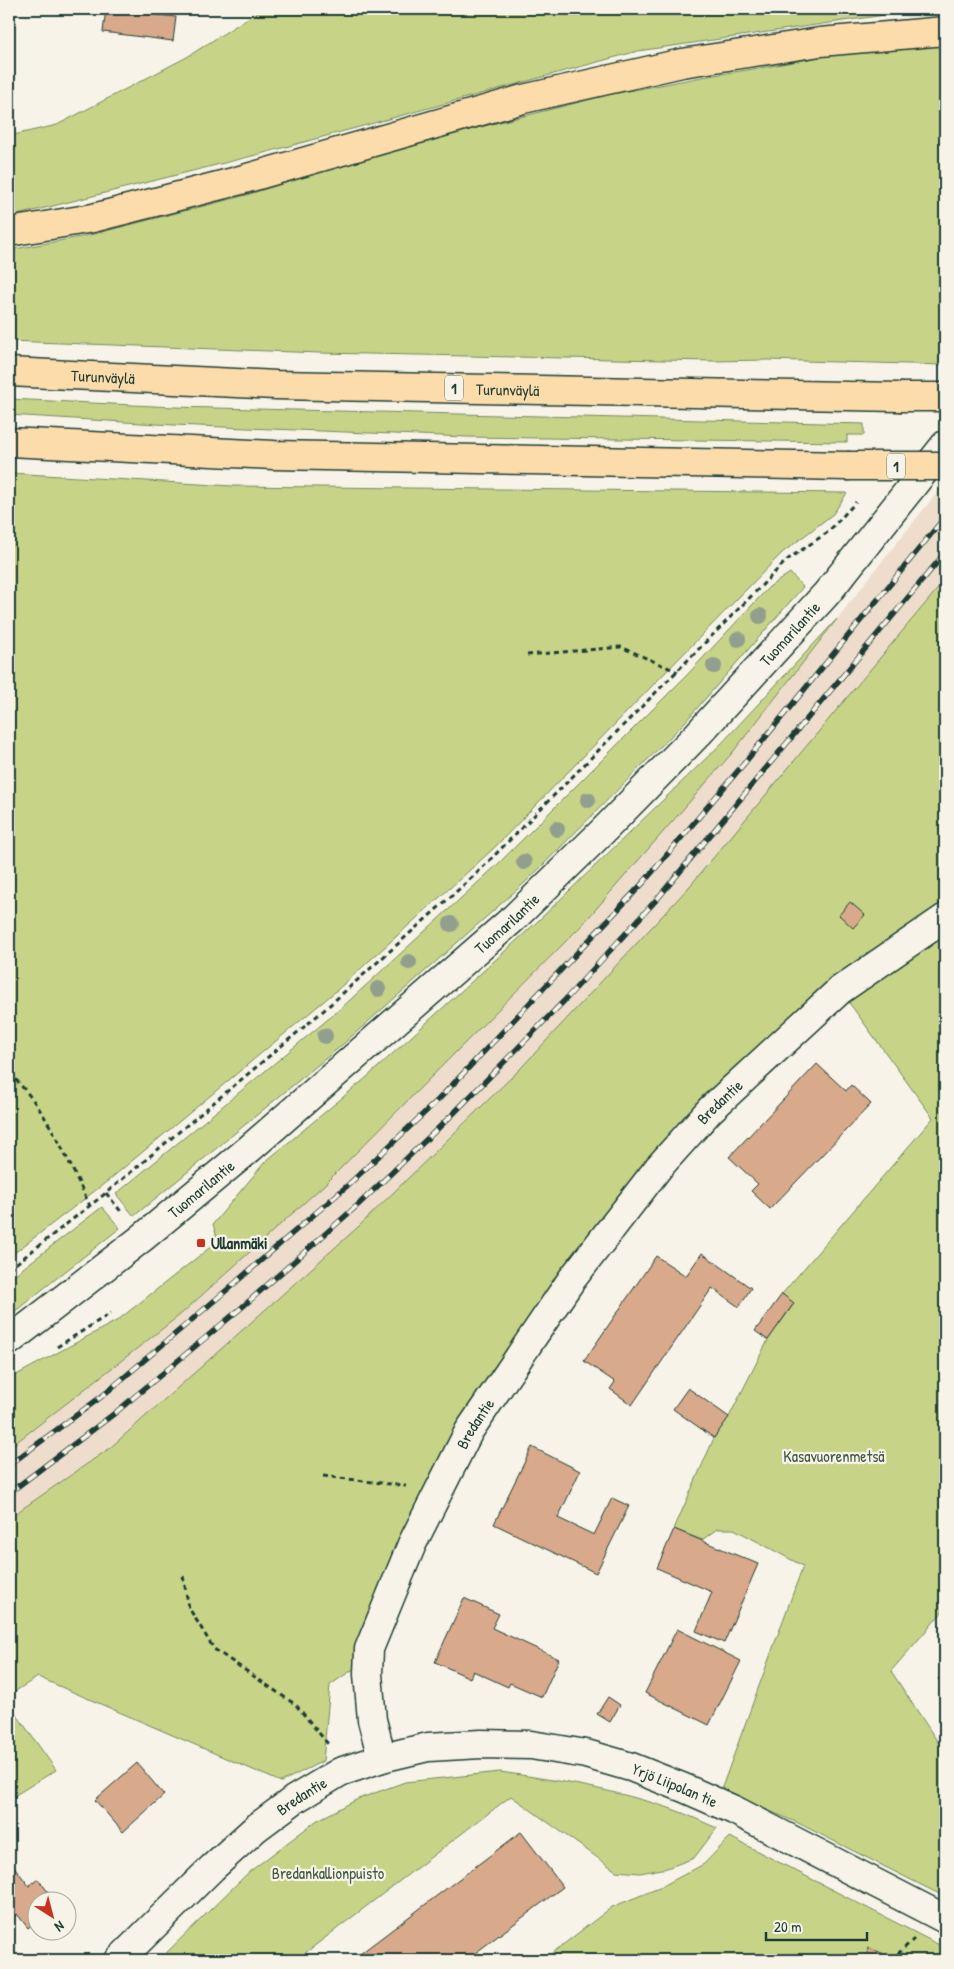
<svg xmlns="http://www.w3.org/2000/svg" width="954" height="1969" font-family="'Patrick Hand',sans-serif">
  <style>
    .built { fill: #edc }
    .green { fill: #c7d488; stroke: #73885e }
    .building { fill: #d8a98a; stroke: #1f3d34 }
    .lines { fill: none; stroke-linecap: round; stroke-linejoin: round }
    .minor-casing { stroke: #1f3d34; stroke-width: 31 }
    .tertiary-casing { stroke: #1f3d34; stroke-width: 31 }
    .secondary-casing { stroke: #1f3d34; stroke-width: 31 }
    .motorway-casing { stroke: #1f3d34; stroke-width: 31 }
    .path { stroke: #1f3d34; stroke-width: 3; stroke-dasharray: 5 4; stroke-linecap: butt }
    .minor { stroke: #f7f3e8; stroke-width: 28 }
    .tertiary { stroke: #f7f3e8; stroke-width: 28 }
    .secondary { stroke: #f7f3e8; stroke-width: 28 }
    .motorway { stroke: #fddcac; stroke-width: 28 }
    .rail-casing { stroke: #1f3d34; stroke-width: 5.5 }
    .rail { stroke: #f7f3e8; stroke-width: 4; stroke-dasharray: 11; stroke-linecap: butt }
    .motorway-bridge-casing { stroke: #1f3d34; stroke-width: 31; stroke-linecap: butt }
    .motorway-bridge { stroke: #fddcac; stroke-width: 28 }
    .tree { fill: #939f8e }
    .poi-dot { fill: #c8321e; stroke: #f7f3e8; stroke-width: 2 }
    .labels { text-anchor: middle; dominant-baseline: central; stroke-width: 4.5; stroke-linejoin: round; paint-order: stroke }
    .shield { fill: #f7f3e8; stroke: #60746a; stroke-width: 1 }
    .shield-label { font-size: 15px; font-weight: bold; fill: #1f3d34 }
    .street-label { font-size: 16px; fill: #1f3d34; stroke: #f7f3e8 }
    .poi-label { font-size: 16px; font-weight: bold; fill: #1f3d34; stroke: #f7f3e8; text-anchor: start }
    .park-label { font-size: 16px; fill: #415b45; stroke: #f7f3e8 }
  </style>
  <rect width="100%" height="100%" fill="#f7f3e8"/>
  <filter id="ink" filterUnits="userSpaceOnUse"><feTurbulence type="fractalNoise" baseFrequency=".02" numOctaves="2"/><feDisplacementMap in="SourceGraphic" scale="10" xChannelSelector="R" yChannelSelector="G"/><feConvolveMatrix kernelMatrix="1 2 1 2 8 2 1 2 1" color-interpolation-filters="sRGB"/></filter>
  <g filter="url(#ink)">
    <path class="built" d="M945,483v97l-256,308 -168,180 -163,159 -248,221 -101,70v-70l171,-133 144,-130 258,-260 151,-173 158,-202z"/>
    <path class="green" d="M262,9h683l-40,3 -267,39 -378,103 -251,63v-81l48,-11 130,-68z
      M945,42v323l-177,-5 -56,1 -392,-8 -311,-12v-91l77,-14 157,-40 161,-50 204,-51 94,-18 64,-10 64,-12z
      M9,399l165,8 690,17v11h-17v7l-380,-5 -293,-12 -165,-10z
      M9,473l224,13 614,7 -14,21 -51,39 -290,297 -156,141 -227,189 -100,77z
      M790,573l13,14 -119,136 -154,155 -188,167 -208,171 -18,-22 222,-183 159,-146 190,-190 82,-88z
      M945,580v1029l-54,62 54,82v144l-147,-74 -77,-33 82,-224 -69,-37h-17l-15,11 -28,-11 40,-91 15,-21 39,-77 26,-36 -12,-10 151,-176 -88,-121 69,-49 -12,-19 -28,26 -48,33 -135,122 -115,150 -125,175 -53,108 -36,88 -4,35 -28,19 -7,76 -42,21 -243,-105 -29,18v-177l101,-70 248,-221 163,-159 168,-181z
      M837,619l-104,133 -151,173 -258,260 -144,130 -171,133v-67l9,-7 100,-54 100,-79 -5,-17 52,-62 101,-84 172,-157 184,-178z
      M102,1207l18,21 -111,88v-37z
      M9,1704l47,66 -47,29z
      M500,1772c57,8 116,18 172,37 15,5 30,13 45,19l-23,30 -27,10 -27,5 -24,-2 -105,-75 -215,164h-137l90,-88 67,-51 42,-22 47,-17z
      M730,1837l215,111v12h-402l69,-53 47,-19 45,-24z"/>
    <path class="building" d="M106,9l70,8 -3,24 -70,-9z
      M850,902l15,13 -12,13 -14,-13z
      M817,1064l29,27 5,-6 20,19 -101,105 -19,-18 7,-7 -29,-27z
      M702,1253l49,35 -12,19 -27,-19 -80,117 -22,-16 5,-7 -31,-21 72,-105 30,20z
      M782,1294l12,9 -26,37 -13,-9z
      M688,1388l41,29 -15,21 -41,-29z
      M532,1447l48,24 -22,47 36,17 18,-37 17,8 -33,67 -102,-49z
      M674,1529l84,35 -34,79 -28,-12 16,-39 -55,-24z
      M464,1598l35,16 -7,14 67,31 -17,38 -32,-14 -2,4 -35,-16 -3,7 -35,-16z
      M677,1629l64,32 -32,64 -64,-32z
      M945,1671v15l-7,-7z
      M608,1697l12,8 -10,17 -13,-8z
      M137,1763l27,32 -41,37 -28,-32z
      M521,1832l42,55 -97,73h-114z
      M9,1860l20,26 9,-7 18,23h-18v18l-10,8 -11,-14 -8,6z
      M869,1948l14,6 -2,6h-17z"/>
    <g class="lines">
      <g class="minor-casing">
        <g id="minor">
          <path id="s1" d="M382,1758l-10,-38 -4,-46 1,-25 43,-105 57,-113 103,-152 87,-112 51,-57 130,-120 105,-72"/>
        </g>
      </g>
      <g class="tertiary-casing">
        <g id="tertiary">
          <path id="s2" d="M119,1960l93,-92 44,-40 39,-29 45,-27 42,-14 46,-11 53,-3 50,1 55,9 45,13 53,21 50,22 211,109"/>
        </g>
      </g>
      <g class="secondary-casing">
        <g id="secondary">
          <path id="s3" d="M9,1341l133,-103 106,-88 266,-232 90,-88 94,-96 129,-141 118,-148"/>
        </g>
      </g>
      <g class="motorway-casing">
        <g id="motorway">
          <path d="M9,232l84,-14 144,-37 286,-82 159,-36 138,-21 125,-11"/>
          <path id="s4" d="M9,372l267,13 623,12"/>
          <path d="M9,442l265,13 573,11"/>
        </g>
      </g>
      <path class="path" d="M527,655l94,-8 57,25
        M9,1073c39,37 58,86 81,133
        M106,1193l17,21
        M9,1269l97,-76 217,-182 154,-138 310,-313 41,-28 28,-30
        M57,1347l54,-34
        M323,1476l83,10
        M183,1576l6,32 25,41 82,56 32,39
        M891,1960l23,-21"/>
      <use href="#minor" class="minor"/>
      <use href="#tertiary" class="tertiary"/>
      <use href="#secondary" class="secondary"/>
      <use href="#motorway" class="motorway"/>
      <g class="rail-casing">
        <path id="rail" d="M9,1465l92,-68 127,-108 119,-103 92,-87 204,-216 99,-117 203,-249
          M9,1493l106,-80 125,-104 119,-105 94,-90 111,-113 94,-103 287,-345"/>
      </g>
      <use href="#rail" class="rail"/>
      <g class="motorway-bridge-casing">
        <path id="motorway-bridge" d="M899,397h46
          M847,466h98"/>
      </g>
      <use href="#motorway-bridge" class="motorway-bridge"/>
    </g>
    <g class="tree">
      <circle cx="760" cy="616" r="8"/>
      <circle cx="738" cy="639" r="8"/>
      <circle cx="714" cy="666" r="8"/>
      <circle cx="588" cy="800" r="8"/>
      <circle cx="557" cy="829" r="8"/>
      <circle cx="524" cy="862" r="8"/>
      <circle cx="451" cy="924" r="8"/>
      <circle cx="409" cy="962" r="8"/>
      <circle cx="378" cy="989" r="8"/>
      <circle cx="325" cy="1036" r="8"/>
    </g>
  </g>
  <rect class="poi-dot" x="196" y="1238" width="10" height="10" rx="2.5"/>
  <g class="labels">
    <g class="shield">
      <rect x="445" y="375.5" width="18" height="25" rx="4"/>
      <rect x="887" y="453.5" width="18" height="25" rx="4"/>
    </g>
    <g class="shield-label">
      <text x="454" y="388">1</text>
      <text x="896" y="466">1</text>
    </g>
    <g class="street-label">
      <text stroke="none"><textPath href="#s4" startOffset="94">Turunväylä</textPath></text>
      <text stroke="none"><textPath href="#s4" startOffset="499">Turunväylä</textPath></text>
      <text stroke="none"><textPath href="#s3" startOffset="1055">Tuomarilantie</textPath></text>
      <text stroke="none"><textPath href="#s3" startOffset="650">Tuomarilantie</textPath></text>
      <text stroke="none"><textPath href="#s1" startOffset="765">Bredantie</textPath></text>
      <text stroke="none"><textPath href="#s3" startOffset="245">Tuomarilantie</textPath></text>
      <text stroke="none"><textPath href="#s1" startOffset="360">Bredantie</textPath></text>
      <text stroke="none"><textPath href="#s2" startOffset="636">Yrjö Liipolan tie</textPath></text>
      <text stroke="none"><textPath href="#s2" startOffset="246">Bredantie</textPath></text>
    </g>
    <g class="poi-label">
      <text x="211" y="1243">Ullanmäki</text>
    </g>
    <g class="park-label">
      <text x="834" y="1456">Kasavuorenmetsä</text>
      <text x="328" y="1873">Bredankallionpuisto</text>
    </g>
  </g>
  <rect width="954" height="1969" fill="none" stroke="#f7f3e8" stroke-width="30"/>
  <rect x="15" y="15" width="924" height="1939" fill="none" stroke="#1f3d34" stroke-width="2" filter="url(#ink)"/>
  <g transform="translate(52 1916) rotate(144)"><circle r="24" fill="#f7f3e8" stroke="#a1aaa0"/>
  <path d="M0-4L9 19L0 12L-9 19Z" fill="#c8321e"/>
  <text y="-8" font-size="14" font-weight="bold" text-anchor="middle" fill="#1f3d34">N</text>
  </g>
  <path d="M766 1932v8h101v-8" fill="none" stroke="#1f3d34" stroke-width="2.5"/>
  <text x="774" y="1932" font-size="15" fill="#1f3d34" stroke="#f7f3e8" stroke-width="4" paint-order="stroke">20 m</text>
</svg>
